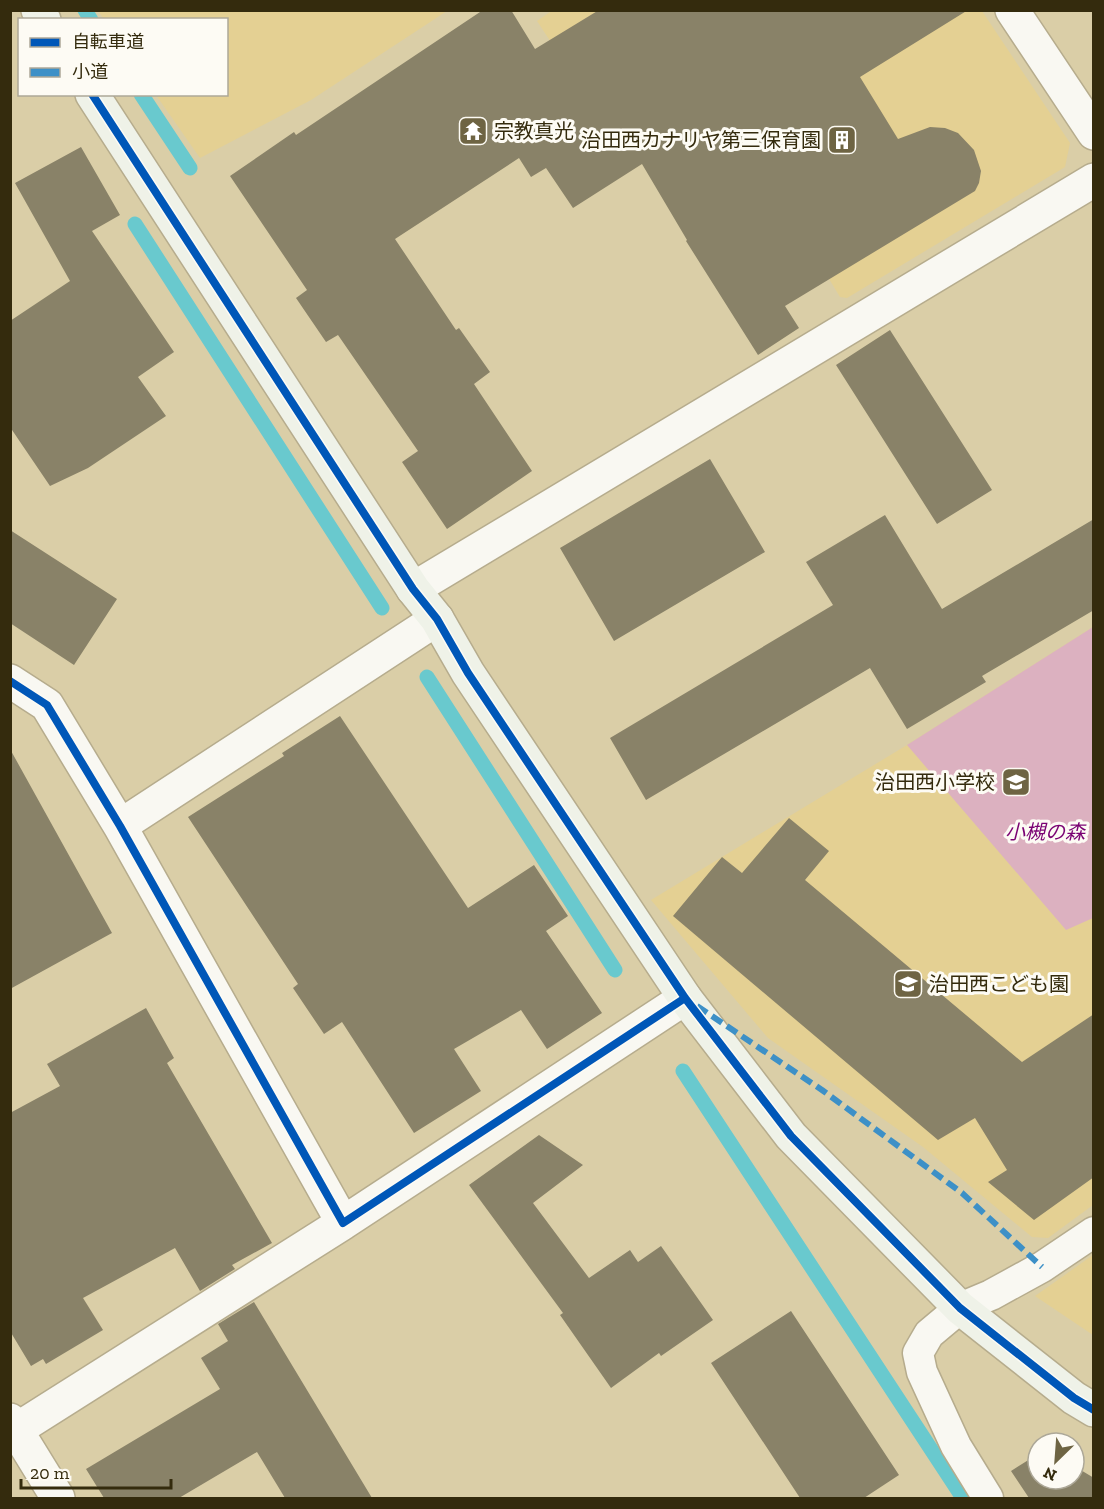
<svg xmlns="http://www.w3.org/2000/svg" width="1104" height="1509" font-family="'Zilla Slab','Noto Sans JP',serif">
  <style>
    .built { fill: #e4d093 }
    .green { fill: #dcb1c0 }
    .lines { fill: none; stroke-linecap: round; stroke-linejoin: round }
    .stream { stroke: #69c9ce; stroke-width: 15 }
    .building { fill: #898268 }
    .lane-casing { stroke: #b6ac8d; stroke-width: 33 }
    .street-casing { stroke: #b6ac8d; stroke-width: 36 }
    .secondary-casing { stroke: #b6ac8d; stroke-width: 36 }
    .lane { stroke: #f9f8f2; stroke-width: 30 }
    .street { stroke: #f9f8f2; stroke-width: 33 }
    .secondary { stroke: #eff2e8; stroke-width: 33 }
    .quiet { stroke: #3d90c7; stroke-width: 6; stroke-dasharray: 12 6; stroke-linecap: butt }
    .cycleway-casing { stroke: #fdfbf4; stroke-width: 11 }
    .cycleway { stroke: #0057b8; stroke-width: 8 }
    .labels { text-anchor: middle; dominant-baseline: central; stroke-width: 6; stroke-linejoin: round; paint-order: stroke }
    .poi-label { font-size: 20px; fill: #342b0d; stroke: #fdfbf4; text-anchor: start }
    .park-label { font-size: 20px; font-style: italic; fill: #7a0273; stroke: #fdfbf4 }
  </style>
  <rect width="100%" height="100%" fill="#dacea7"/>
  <path class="built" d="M553,10l429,1 88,132 -5,24 -218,131 -7,-1 -125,-207 -93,60 -85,-129z
    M98,11h349l-136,89 -111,58 -44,-63 70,-1v-74l-122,-1z
    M1093,627v578l-45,33 -16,-1 -109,-90 -155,-109 -117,-138 256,-155z
    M1093,1255v80l-58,-39z"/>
  <path class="green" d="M1093,627v291l-27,12 -159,-185z"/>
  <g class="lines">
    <path class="stream" d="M85,10l6,10
      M141,94l49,74
      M135,224l247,384
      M427,677l188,293
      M683,1071l280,427"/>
  </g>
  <path class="building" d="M483,10h28l24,39 64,-39h369l-108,67 38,62 32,-12 15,1 13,5 16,17 7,21 -2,12 -4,8 -190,115 14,22 -41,27 -72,-114 1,-1 -45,-76 -69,44 -27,-40 -15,9 -12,-19 -124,81 61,91 3,-2 31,44 -16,12 58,87 -85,58 -45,-67 16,-11 -80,-116 -12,7 -30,-44 11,-8 -77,-114 64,-44 2,3z
    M81,147l39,68 -28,16 82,121 -36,25 28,39 -78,52 -38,18 -40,-59v-106l60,-40 -55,-98z
    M890,330l102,160 -55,34 -101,-159z
    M710,459l55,93 -151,89 -54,-93z
    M885,515l57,94 152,-90v91l-112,66 4,6 -79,47 -37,-61 -224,132 -36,-62 223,-133 -27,-43z
    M10,530l107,69 -43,66 -64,-42z
    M340,716l128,192 66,-43 34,51 -22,15 56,82 -55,36 -26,-39 -67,39 27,42 -67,42 -72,-111 -18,12 -31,-46 5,-4 -110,-167 96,-61 -2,-3z
    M10,749l102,184 -102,56z
    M789,818l40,33 -24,29 217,182 72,-48v163l-60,43 -46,-38 19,-12 -32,-52 -37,22 -265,-224 49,-59 20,16z
    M146,1008l28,50 -7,5 105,180 -40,22 3,4 -35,22 -25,-43 -92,50 20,32 -57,34 -3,-5 -12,7 -21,-35v-218l50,-27 -13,-22z
    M539,1135l44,30 -50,38 56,75 41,-28 8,12 23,-16 52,74 -52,36 -2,-3 -48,35 -51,-73 3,-2 -94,-128z
    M254,1302l118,196h-87l-28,-46 -78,46h-75l-18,-29 134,-80 -19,-31 27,-17 -10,-17z
    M791,1311l108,164 -35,23h-64l-89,-135z
    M1038,1454v25h36v-13l20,12v20h-65l-18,-27z"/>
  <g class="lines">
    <g class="lane-casing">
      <path id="lane" d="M988,1498l-32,-52 -34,-74 -4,-19 11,-19 31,-26 31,-13 51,-28 52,-35"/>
    </g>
    <g class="street-casing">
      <path id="street" d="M1012,10l82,123
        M413,589l681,-409
        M10,681l37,24 73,121 223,397 342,-225
        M120,826l317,-207
        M10,1420l48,78
        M16,1430l327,-207"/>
    </g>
    <g class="secondary-casing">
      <path id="secondary" d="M38,10l6,10
        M92,94l321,495 24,30 31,54 217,325 106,138 169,172 114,90 20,12"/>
    </g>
    <use href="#lane" class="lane"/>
    <use href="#street" class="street"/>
    <use href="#secondary" class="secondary"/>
    <path class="quiet" d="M697,1006l125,84 140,103 80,74"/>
    <g class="cycleway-casing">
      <path id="cycleway" d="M92,94l321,495 24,30 31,54 217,325 106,138 169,172 114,90 20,12
        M10,681l37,24 73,121 223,397 342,-225"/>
    </g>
    <use href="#cycleway" class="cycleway"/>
  </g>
  <defs>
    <g id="temple-square" transform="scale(1.5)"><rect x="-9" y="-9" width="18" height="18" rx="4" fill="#6e6443" stroke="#fdfbf4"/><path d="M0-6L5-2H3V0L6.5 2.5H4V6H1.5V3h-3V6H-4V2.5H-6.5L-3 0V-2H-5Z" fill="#fff"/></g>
    <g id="building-square" transform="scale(1.5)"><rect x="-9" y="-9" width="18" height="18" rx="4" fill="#6e6443" stroke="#fdfbf4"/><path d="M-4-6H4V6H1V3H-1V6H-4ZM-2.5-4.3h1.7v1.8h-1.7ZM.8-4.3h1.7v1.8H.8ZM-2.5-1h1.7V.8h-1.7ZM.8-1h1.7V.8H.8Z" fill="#fff"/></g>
    <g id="school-square" transform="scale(1.5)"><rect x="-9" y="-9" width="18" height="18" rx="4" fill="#6e6443" stroke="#fdfbf4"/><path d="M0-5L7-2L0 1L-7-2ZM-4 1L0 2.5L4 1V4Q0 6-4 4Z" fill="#fff"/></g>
  </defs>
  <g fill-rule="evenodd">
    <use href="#temple-square" x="473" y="131"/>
    <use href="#building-square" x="842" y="140"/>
    <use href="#school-square" x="1016" y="782"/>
    <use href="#school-square" x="908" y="984"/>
  </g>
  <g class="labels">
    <g class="poi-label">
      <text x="494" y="131">宗教真光</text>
      <text x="821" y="140" text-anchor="end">治田西カナリヤ第三保育園</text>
      <text x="995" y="782" text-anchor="end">治田西小学校</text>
      <text x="929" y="984">治田西こども園</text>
    </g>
    <g class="park-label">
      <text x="1045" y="832">小槻の森</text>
    </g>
  </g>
  <rect width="1104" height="1509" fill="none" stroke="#342b0d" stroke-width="24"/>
  <rect x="18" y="18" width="210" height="78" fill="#fdfbf4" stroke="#ada898" stroke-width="1.5"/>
  <rect x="30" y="38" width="30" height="9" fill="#0057b8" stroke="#ada898" stroke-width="1.5"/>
  <text x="72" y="48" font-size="18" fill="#342b0d">自転車道</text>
  <rect x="30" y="68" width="30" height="9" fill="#3d90c7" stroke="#ada898" stroke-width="1.5"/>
  <text x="72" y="78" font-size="18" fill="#342b0d">小道</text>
  <g transform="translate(1056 1461) rotate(205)"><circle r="28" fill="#fdfbf4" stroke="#ada898" stroke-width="1.5"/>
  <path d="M0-4.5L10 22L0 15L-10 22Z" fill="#6e6443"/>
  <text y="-9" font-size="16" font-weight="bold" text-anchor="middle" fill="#342b0d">N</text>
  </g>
  <path d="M21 1479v9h150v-9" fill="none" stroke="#342b0d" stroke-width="3"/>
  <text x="30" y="1479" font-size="18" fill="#342b0d" stroke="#fdfbf4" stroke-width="4.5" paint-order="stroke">20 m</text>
</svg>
